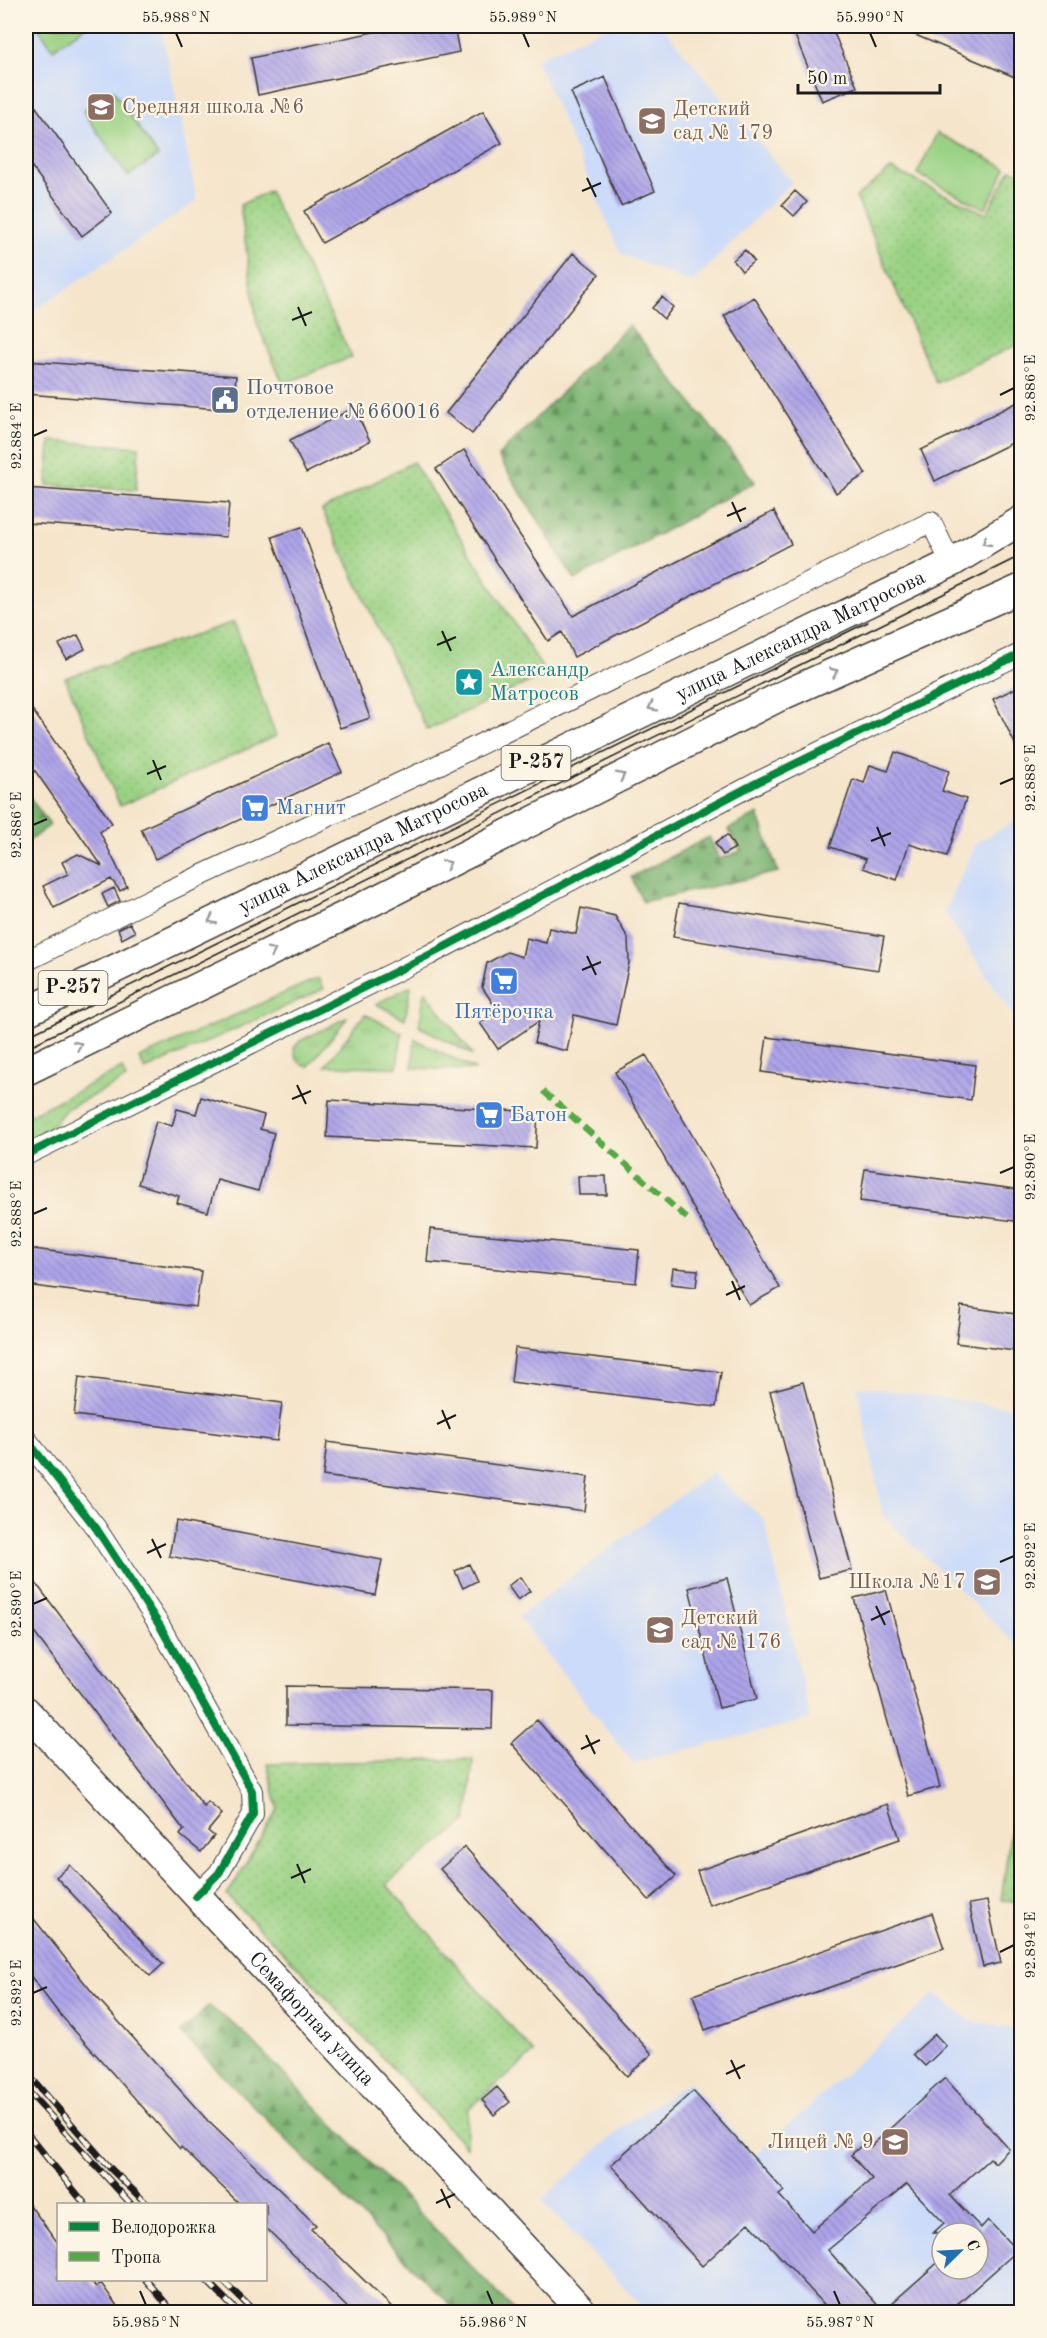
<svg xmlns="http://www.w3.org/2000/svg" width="1047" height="2338" font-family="'Old Standard TT',serif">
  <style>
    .built { fill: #ccdbf9; fill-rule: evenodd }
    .grass { fill: url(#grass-tufts); stroke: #5b7750; stroke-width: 1.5 }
    .forest { fill: url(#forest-firs); stroke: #4c6847; stroke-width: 1.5 }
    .park { fill: url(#park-dots); stroke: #5b7750; stroke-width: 1.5 }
    .garden { fill: #9ad284; stroke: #5b7750; stroke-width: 1.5 }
    .building { fill: url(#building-back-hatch); fill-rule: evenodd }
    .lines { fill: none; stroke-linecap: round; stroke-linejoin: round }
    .minor-casing { stroke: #3d3a36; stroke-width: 22 }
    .highway-casing { stroke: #3d3a36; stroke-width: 31 }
    .minor { stroke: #fff; stroke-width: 20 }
    .highway { stroke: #fff; stroke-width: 28 }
    .tram { stroke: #1c1c1c; stroke-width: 1.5 }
    .rail-casing { stroke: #1c1c1c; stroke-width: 7 }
    .rail { stroke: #fcf5e5; stroke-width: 4.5; stroke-dasharray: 14; stroke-linecap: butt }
    .quiet { stroke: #52a943; stroke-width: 6; stroke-dasharray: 12 6; stroke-linecap: butt }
    .cycleway-casing { stroke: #fcf5e5; stroke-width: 11 }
    .cycleway { stroke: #00873e; stroke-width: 8 }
    .oneway { stroke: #999 }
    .ticks { fill: none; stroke: #1c1c1c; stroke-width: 2 }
    .labels { text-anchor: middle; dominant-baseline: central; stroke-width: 4.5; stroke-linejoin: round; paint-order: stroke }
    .shield { fill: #fcf5e5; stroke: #5f5d58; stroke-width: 1.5 }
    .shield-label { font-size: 20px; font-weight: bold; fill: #1c1c1c }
    .education-label { font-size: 21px; fill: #785e54; stroke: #fcf5e5; text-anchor: start }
    .service-label { font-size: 21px; fill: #4e5e75; stroke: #fcf5e5; text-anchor: start }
    .street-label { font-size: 21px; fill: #1c1c1c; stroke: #fcf5e5 }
    .culture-label { font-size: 21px; fill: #0d838f; stroke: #fcf5e5; text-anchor: start }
    .shop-label { font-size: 21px; fill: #366cbe; stroke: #fcf5e5; text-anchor: start }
    .neatline { fill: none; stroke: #1c1c1c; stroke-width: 2 }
    .ticks-label { font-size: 15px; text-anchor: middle; fill: #1c1c1c }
  </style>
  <defs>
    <pattern id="grass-tufts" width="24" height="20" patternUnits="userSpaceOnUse" patternTransform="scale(1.5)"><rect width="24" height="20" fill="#9ad284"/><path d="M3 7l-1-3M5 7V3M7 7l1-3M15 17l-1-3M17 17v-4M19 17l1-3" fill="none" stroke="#84b471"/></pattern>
    <pattern id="forest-firs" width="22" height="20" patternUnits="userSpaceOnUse" patternTransform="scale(1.5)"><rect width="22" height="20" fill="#7bb472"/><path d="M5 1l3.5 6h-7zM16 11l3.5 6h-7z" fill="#64925d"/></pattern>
    <pattern id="park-dots" width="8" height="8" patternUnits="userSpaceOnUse" patternTransform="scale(1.5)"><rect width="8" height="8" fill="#9ad284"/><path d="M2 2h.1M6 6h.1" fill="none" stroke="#84b471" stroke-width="1.8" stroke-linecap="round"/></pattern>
    <pattern id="building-back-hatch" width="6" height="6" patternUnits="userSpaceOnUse" patternTransform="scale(1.5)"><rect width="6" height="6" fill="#aea4ea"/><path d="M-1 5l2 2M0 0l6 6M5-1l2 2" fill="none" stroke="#8d85bd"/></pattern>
  </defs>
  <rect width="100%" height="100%" fill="#fcf5e5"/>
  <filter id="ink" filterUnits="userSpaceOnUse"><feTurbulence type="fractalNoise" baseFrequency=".0167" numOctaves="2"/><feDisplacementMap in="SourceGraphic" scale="12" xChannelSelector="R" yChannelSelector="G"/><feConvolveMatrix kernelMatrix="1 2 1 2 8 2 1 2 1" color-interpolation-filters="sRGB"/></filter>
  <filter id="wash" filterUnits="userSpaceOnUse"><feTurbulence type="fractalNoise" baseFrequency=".008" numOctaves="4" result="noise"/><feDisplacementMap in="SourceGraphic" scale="24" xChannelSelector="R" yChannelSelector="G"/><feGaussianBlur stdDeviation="1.35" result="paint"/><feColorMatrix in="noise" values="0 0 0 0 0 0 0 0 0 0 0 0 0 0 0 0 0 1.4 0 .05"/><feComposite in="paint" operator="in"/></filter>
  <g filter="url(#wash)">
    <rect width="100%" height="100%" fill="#f5e5cb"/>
    <path class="built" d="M26,26h135l36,175 -171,115z
      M609,26h53l130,156 -100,101 -71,-29 -85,-195z
      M1021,818v209l-77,-115 33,-70z
      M857,1386l164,23v240l-138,-133z
      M712,1472l52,48 47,199 -178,44 -115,-146z
      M935,1993l36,28 50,9v282h-373l-107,-112 86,-77 62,-41 66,73zM942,2233h36v36h-36z"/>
    <path class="grass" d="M318,978l6,11 -179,81 -6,-12z
      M411,986l-6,33 -29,-15z
      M425,991l48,64 -54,-29z
      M365,1014l37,19 -5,34 -72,-1z
      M348,1017l-40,50c-10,-3 -13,-9 -14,-19l6,-7z
      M415,1039l61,31 -64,-2z
      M122,1068l4,11 -60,30 -17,21 -23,11v-24z"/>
    <path class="forest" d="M629,325l126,157 -180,98 -77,-124z
      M26,792l24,33 -24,18z
      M758,814l20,58 -135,30 -12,-25 78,-40 11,22 21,-8 -13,-22z
      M209,2006l32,24 275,282h-59l-276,-279z"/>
    <path class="park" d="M891,169l95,45 25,-45 10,5v169l-85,40 -80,-186z
      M269,191l83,166 -69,27 -26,-61 -17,-118z
      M50,441l89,6 -3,43 -89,-5z
      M413,462l133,212 -119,56 -105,-220z
      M234,622l42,114 -156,70 -55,-128z
      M1021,1754l1,148h-1l-20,-2z
      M473,1759l-6,62 -81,63 148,169 -66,56 -2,38 -171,-183 -68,-68 51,-87 -11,-45z"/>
    <path class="garden" d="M37,26h49l-33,23z
      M113,90l45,66 -30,20 -45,-65z
      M937,133l69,35 -21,41 -68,-35z"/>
    <g id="blocks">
      <path class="building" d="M402,26h52l5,26 -201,43 -7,-37z
        M791,26h40l26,61 -35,14z
        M894,26h98l30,12v42z
        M605,77l50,114 -34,15 -50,-114z
        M26,93l86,120 -30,23 -56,-77z
        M483,111l19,32 -180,100 -18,-32z
        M795,191l12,11 -13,14 -12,-11z
        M745,250l9,11 -12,10 -9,-11z
        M573,253l26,21 -127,160 -26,-21z
        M662,297l11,10 -9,12 -12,-11z
        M754,297l112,177 -30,19 -112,-177z
        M26,361l210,15 -3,34 -207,-16z
        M1022,400v38l-87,43 -14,-31z
        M354,408l16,33 -64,32 -16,-33z
        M464,450l109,166 201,-105 17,33 -217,113 -12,-25 -14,9 -112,-172z
        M26,488l203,15 -3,34 -200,-14z
        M302,527l68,191 -30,10 -68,-191z
        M78,635l7,14 -19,10 -7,-15z
        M1022,685v73l-29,-59z
        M26,701l86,122 -12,9 27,55 -7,4 -9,-12 -57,29 -11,-22 25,-12 -6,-12 16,-8 24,12 -76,-108z
        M328,743l14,29 -187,87 -14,-30z
        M895,752l54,19 -7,20 24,8 -19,57 -38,-12 -12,36 -34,-12 3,-9 -36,-12 23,-68 11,4 6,-18 18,6z
        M727,835l8,13 -12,7 -8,-12z
        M114,888l6,13 -12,6 -6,-13z
        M679,903l205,33 -6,34 -205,-33z
        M581,908l34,8 13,22 1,25 -13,62 -42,-10 -7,36 -33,-8 5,-22 -41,28 -18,-26 18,-12 -16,-24 5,-24 20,-11 15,5 4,-19 20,5 3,-15 27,6z
        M130,923l5,9 -13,7 -4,-10z
        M767,1037l208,28 -4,35 -209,-28z
        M646,1055l134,233 -31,17 -134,-233z
        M201,1097l63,18 -4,14 14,4 -16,58 -41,-11 -9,32 -31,-9 2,-7 -41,-12 18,-63 16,5 5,-17 19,5z
        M329,1100l209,12 -2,36 -209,-11z
        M865,1169l157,21v32l-162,-21z
        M578,1176h28l1,19h-28z
        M430,1229l209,21 -3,33 -209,-21z
        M26,1248l175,23 -5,36 -170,-22z
        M673,1268l25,2 -2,17 -25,-3z
        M961,1306l61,9v37l-66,-9z
        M515,1348l206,24 -5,35 -205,-25z
        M79,1377l203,26 -5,38 -203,-26z
        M803,1382l49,188 -33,8 -49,-187z
        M327,1442l261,35 -4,34 -261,-35z
        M176,1521l206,39 -7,35 -206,-39z
        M469,1564l8,17 -14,7 -8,-17z
        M26,1570l178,237 4,-5 14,12 -14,17 6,5 -13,16 -21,-17 4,-5 -158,-208z
        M520,1577l10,14 -12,9 -10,-14z
        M727,1578l30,121 -38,9 -30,-120z
        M886,1590l54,197 -32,9 -54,-198z
        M286,1686l207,4 -1,39 -206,-4z
        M537,1720l139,156 -27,24 -138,-157z
        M888,1804l12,35 -191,66 -12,-34z
        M465,1847l187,207 -25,22 -187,-207z
        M70,1865l93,99 -13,12 -94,-99z
        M987,1901l14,62 -18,4 -14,-63z
        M26,1909l66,83 116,129 108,104 -5,4 87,84h-45l-87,-85v-23h-25l-60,-58 -1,2 -123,-138 -31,-41z
        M932,1913l12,35 -239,82 -12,-35z
        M935,2034l11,12 -21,20 -12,-12z
        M945,2078l64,71 -14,14 -5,-5 -40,37 31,33 7,-8 29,31 -70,62h-115l-83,-90 -47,43 -91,-101 82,-74 91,100 -5,4 33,36 60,-52 -21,-24 14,-13 5,5zM907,2184l37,39 -11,10h45v36h-36v-10l-59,52 -55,-61z
        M497,2087l13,15 -16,13 -12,-15z
        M26,2200l32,43v37h31l7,7 5,-4 21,30h-96z"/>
    </g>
  </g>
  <g filter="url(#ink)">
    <use href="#blocks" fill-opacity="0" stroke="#3d3a36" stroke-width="1.5"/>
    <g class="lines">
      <g class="minor-casing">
        <path id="minor" d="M26,961l127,-63 281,-131 497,-245 20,41
          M26,1155l403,-200 331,-174 262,-128
          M26,1439l70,89 64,98 92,165 1,23 -34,59 -23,23"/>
      </g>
      <g class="highway-casing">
        <g id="highway">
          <path id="s1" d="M26,1012l925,-449 71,-43"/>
          <path d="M26,1071l318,-155 437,-220 241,-108"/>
          <path id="s2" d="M26,1711l557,601"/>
        </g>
      </g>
      <use href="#minor" class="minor"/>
      <use href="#highway" class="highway"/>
      <path class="tram" d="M26,1037l842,-415
        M26,1048l996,-493"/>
      <g class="rail-casing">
        <path id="rail" d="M26,2072l85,97 36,35
          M26,2089l105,115
          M26,2132l59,72
          M146,2280l27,32
          M206,2280l32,32
          M222,2280l33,32"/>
      </g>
      <use href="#rail" class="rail"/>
      <path class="quiet" d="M543,1091l146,129"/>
      <g class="cycleway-casing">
        <path id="cycleway" d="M26,1155l403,-200 331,-174 262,-128
          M26,1439l70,89 64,98 92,165 1,23 -34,59 -23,23"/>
      </g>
      <use href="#cycleway" class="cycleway"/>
    </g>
    <defs><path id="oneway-chevron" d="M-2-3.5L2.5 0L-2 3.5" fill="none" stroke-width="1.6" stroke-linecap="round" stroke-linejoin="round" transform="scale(1.5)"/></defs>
    <g class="oneway">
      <use href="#oneway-chevron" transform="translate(986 542) rotate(149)"/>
      <use href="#oneway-chevron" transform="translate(834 672) rotate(-24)"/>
      <use href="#oneway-chevron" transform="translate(652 707) rotate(154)"/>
      <use href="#oneway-chevron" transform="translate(621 776) rotate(-27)"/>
      <use href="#oneway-chevron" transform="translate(447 864) rotate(-27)"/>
      <use href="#oneway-chevron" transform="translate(212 920) rotate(154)"/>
      <use href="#oneway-chevron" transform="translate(272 951) rotate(-26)"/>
      <use href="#oneway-chevron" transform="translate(78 1045) rotate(-26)"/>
    </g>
  </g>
  <path class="ticks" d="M176,33l6,14M523,33l6,14M870,33l6,14M587,178l9,19M582,191l19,-8M298,307l8,19M292,320l20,-8M1000,395l14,-7M33,436l14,-6M732,502l9,20M727,516l19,-8M442,631l9,20M437,645l19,-8M153,760l8,20M147,774l19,-8M1000,784l14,-6M33,825l14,-6M877,827l8,19M871,841l20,-8M587,956l9,19M582,970l19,-8M297,1085l9,19M292,1099l19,-8M1000,1173l14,-6M33,1214l14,-6M732,1281l8,19M726,1295l19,-9M442,1410l8,19M437,1424l19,-9M152,1539l9,19M147,1553l19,-9M1000,1562l14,-6M33,1604l14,-6M876,1606l9,19M871,1620l19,-9M586,1735l9,19M581,1749l19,-9M297,1864l8,19M291,1878l20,-9M1000,1952l14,-7M33,1993l14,-6M731,2060l9,19M726,2074l19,-9M441,2189l9,19M436,2203l19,-9M140,2291l6,14M487,2291l6,14M834,2291l6,14"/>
  <defs>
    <g id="school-square" transform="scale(1.5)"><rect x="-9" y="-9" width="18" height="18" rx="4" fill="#8d6e63" stroke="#fcf5e5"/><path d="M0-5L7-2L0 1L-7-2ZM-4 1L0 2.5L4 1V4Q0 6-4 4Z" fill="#fff"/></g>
    <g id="civic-square" transform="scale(1.5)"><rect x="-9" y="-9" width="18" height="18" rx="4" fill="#5c6f8a" stroke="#fcf5e5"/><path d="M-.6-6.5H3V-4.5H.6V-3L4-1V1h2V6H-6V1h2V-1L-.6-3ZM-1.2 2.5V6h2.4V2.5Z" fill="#fff"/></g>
    <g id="sight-square" transform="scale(1.5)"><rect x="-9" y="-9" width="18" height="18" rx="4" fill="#0f9aa8" stroke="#fcf5e5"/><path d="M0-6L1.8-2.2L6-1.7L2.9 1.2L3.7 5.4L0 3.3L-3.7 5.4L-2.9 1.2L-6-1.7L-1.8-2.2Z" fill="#fff"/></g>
    <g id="supermarket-square" transform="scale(1.5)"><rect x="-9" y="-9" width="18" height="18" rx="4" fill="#3f7fe0" stroke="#fcf5e5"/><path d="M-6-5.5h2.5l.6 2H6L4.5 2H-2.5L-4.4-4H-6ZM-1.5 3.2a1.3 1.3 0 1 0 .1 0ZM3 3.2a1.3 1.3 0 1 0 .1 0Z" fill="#fff"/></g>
  </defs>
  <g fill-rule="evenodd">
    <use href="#school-square" x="101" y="107"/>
    <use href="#school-square" x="652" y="121"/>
    <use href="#civic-square" x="225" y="400"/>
    <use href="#sight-square" x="469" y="682"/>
    <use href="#supermarket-square" x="255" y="808"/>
    <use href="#supermarket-square" x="504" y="981"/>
    <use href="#supermarket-square" x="489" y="1115"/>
    <use href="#school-square" x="987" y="1582"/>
    <use href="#school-square" x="660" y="1630"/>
    <use href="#school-square" x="895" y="2142"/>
  </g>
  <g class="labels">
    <g class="shield">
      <rect x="501.5" y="746" width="69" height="34" rx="4.5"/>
      <rect x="38.5" y="971" width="69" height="34" rx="4.5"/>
    </g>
    <g class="shield-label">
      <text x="536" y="763">Р-257</text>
      <text x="73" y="988">Р-257</text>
    </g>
    <g class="education-label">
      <text x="122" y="107">Средняя школа №6</text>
      <text x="673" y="109">Детский<tspan x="673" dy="24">сад № 179</tspan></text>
      <text x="966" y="1582" text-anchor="end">Школа №17</text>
      <text x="681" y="1618">Детский<tspan x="681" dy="24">сад № 176</tspan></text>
      <text x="874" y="2142" text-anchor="end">Лицей № 9</text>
    </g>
    <g class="service-label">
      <text x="246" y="388">Почтовое<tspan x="246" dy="24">отделение №660016</tspan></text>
    </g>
    <g class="street-label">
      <text stroke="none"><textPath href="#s1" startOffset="861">улица Александра Матросова</textPath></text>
      <text stroke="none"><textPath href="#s1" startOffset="375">улица Александра Матросова</textPath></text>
      <text stroke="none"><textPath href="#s2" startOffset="420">Семафорная улица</textPath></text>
    </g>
    <g class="culture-label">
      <text x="490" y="670">Александр<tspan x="490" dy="24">Матросов</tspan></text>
    </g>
    <g class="shop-label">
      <text x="276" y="808">Магнит</text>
      <text x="504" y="1012" text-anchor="middle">Пятёрочка</text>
      <text x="510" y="1115">Батон</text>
    </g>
  </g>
  <rect width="1047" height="2338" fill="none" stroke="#fcf5e5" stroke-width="66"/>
  <rect x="57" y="2203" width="210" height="78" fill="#fcf5e5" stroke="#a29e95" stroke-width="1.5"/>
  <rect x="69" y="2222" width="30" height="9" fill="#00873e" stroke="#a29e95" stroke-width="1.5"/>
  <text x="111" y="2233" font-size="18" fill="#1c1c1c">Велодорожка</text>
  <rect x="69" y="2252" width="30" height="9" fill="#52a943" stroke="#a29e95" stroke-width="1.5"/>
  <text x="111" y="2263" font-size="18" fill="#1c1c1c">Тропа</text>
  <g transform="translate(960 2251) rotate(66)"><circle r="28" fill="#fcf5e5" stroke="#a29e95" stroke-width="1.5"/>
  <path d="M0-4.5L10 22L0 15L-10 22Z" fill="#1f6fb2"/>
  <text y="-9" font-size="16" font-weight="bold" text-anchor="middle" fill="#1c1c1c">С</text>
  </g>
  <path d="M798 84v9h142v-9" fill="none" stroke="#1c1c1c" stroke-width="3"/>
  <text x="807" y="84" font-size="18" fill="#1c1c1c" stroke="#fcf5e5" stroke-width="4.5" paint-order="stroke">50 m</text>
  <rect x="33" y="33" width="981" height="2272" class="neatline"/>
  <g class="ticks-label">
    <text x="176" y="22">55.988°N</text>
    <text x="523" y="22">55.989°N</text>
    <text x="870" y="22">55.990°N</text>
    <text transform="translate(1030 388) rotate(-90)" y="5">92.886°E</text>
    <text transform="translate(16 436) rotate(-90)" y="5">92.884°E</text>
    <text transform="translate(1030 778) rotate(-90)" y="5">92.888°E</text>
    <text transform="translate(16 825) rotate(-90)" y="5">92.886°E</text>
    <text transform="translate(1030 1167) rotate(-90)" y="5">92.890°E</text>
    <text transform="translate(16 1214) rotate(-90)" y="5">92.888°E</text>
    <text transform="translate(1030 1556) rotate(-90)" y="5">92.892°E</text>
    <text transform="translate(16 1604) rotate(-90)" y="5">92.890°E</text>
    <text transform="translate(1030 1945) rotate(-90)" y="5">92.894°E</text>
    <text transform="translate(16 1993) rotate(-90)" y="5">92.892°E</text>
    <text x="146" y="2327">55.985°N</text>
    <text x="493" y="2327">55.986°N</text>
    <text x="840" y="2327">55.987°N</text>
  </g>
</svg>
